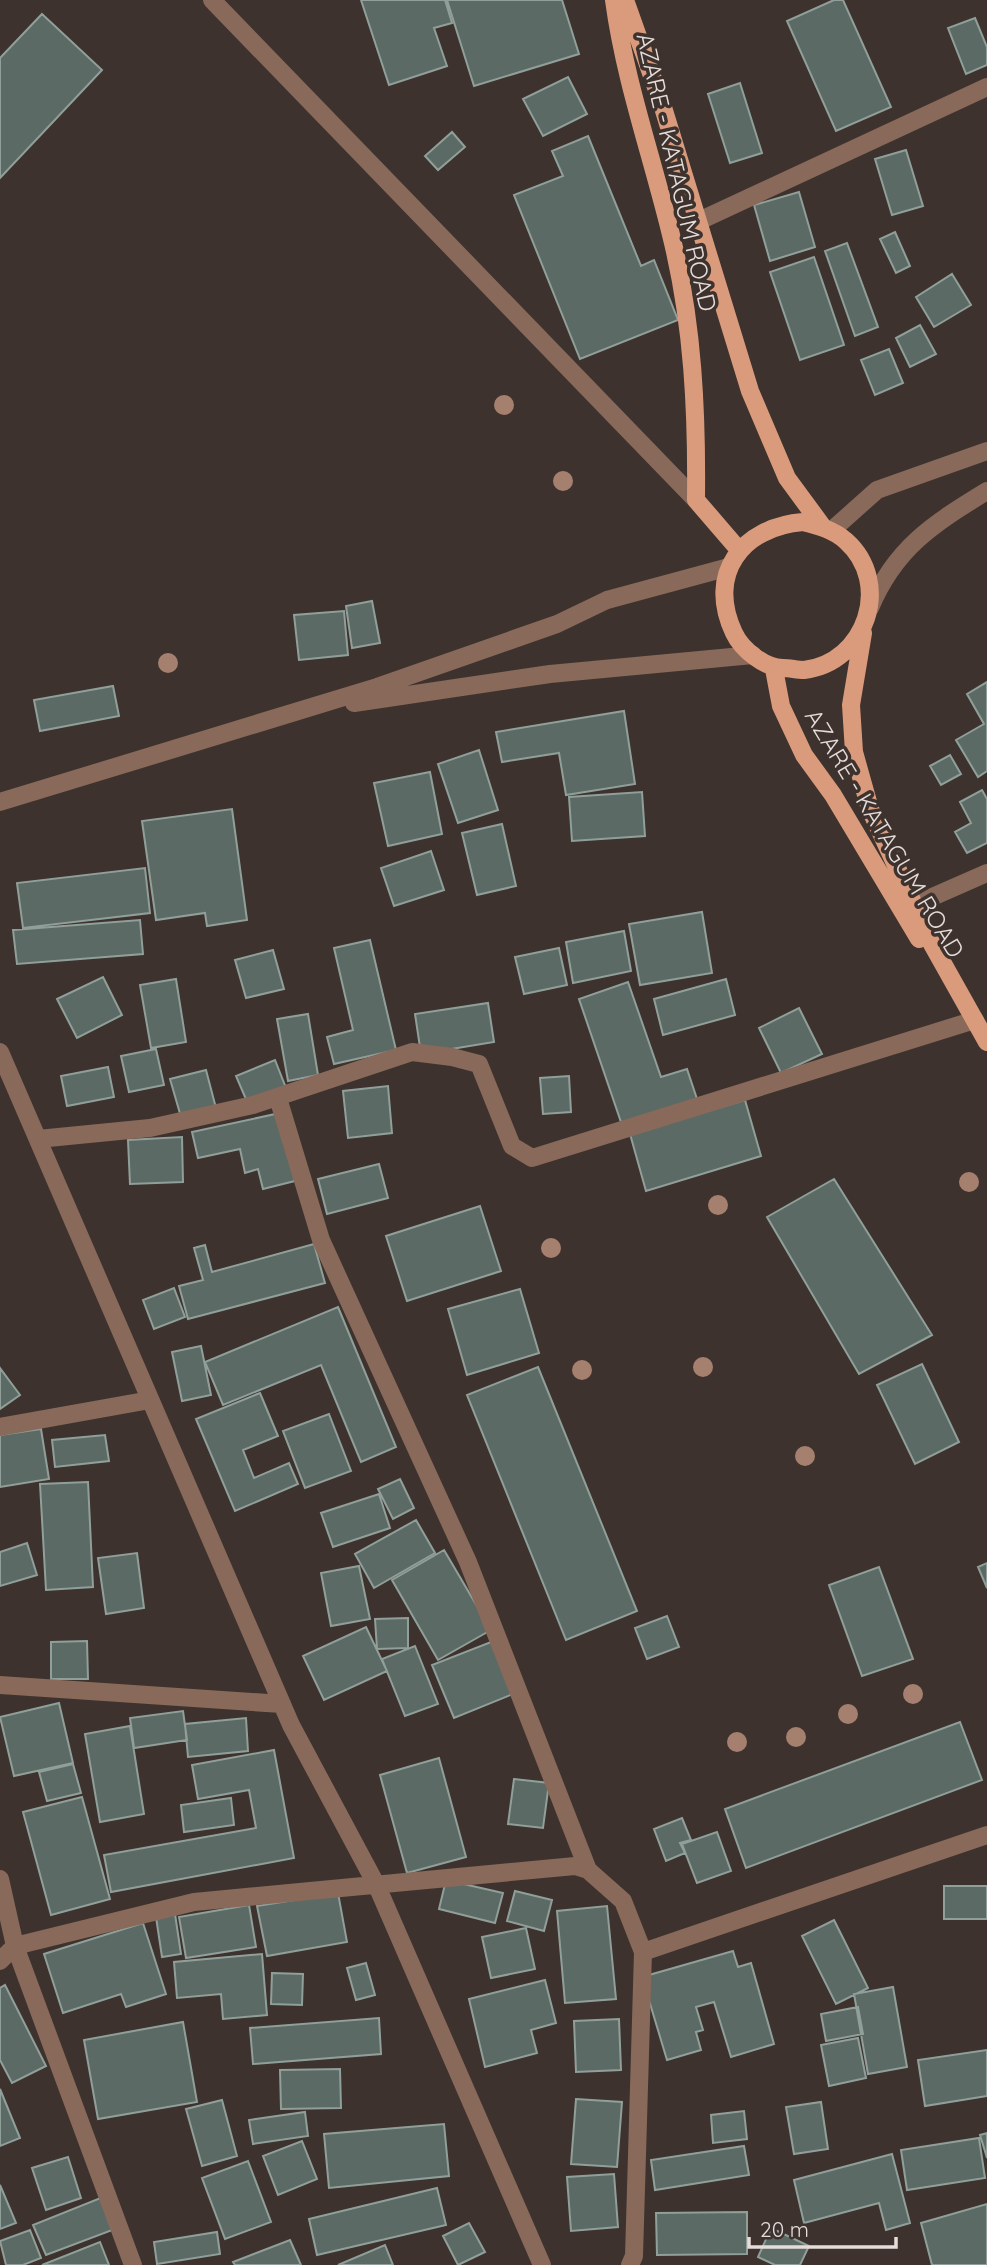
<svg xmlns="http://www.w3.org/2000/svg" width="987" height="2265" font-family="Quicksand,sans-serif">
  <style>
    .building { fill: #5c6a65; stroke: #909f9a; stroke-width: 2 }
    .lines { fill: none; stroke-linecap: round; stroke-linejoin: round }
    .minor { stroke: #88695a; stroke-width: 18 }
    .major { stroke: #da9b7d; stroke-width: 18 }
    .tree { fill: #a6806e }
    .labels { text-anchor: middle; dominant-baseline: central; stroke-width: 7; stroke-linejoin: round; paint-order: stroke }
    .street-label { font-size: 24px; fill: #e5ddda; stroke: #3d322d }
  </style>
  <rect width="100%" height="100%" fill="#3d322d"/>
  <path class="building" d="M361,0h84l7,23 -18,5 13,38 -58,19z
    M447,0h115l17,54 -105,32z
    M834,0h9l48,107 -55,24 -49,-110z
    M42,14l60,56 -102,108v-120z
    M975,18l12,29v18l-21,9 -18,-46z
    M568,77l19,37 -44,22 -20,-37z
    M740,83l22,70 -32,10 -22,-69z
    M452,132l13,15 -27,23 -13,-14z
    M588,136l53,130 13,-6 24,60 -98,39 -66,-164 49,-19 -11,-25z
    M906,150l17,56 -31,9 -17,-56z
    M799,192l16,55 -45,14 -16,-56z
    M895,232l15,34 -14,7 -16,-34z
    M847,243l31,84 -23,9 -30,-85z
    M814,257l30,88 -44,15 -30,-88z
    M952,274l19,31 -37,22 -18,-30z
    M920,325l16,29 -26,13 -14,-29z
    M889,349l14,34 -28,12 -14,-35z
    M372,601l8,42 -28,5 -6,-42z
    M344,611l4,44 -49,5 -5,-45z
    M987,682v89l-9,6 -22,-37 28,-16 -17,-30z
    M113,686l6,30 -79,15 -6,-31z
    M624,711l11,73 -69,11 -7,-42 -57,9 -6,-30z
    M479,750l19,60 -40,13 -20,-59z
    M950,755l11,19 -20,11 -11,-19z
    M430,772l12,62 -54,12 -14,-63z
    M982,790l5,9v44l-20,10 -12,-21 16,-9 -11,-21z
    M642,792l3,44 -73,5 -3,-44z
    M232,809l15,111 -40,6 -2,-13 -49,7 -14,-99z
    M502,824l14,62 -39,9 -15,-62z
    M431,851l13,39 -50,16 -13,-38z
    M145,868l5,45 -127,15 -6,-45z
    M702,912l10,61 -72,12 -11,-61z
    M140,920l3,34 -126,10 -4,-34z
    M624,931l7,40 -58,12 -7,-41z
    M370,940l26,110 -62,14 -7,-27 26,-7 -19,-82z
    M559,948l8,37 -43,9 -9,-37z
    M273,950l11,39 -38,9 -11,-38z
    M103,977l19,38 -45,23 -20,-39z
    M176,979l10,63 -35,6 -11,-63z
    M726,979l9,36 -72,20 -9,-36z
    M628,982l33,95 26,-8 11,33 -75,26 -44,-129z
    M488,1003l6,39 -73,12 -6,-40z
    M799,1008l23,46 -41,19 -22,-45z
    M308,1014l10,61 -30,6 -11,-62z
    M156,1049l8,36 -35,7 -8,-36z
    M275,1060l11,28 -38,16 -12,-28z
    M108,1067l6,30 -47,9 -6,-30z
    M206,1070l10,38 -35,9 -11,-38z
    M569,1076l2,36 -28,2 -3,-36z
    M388,1086l4,47 -44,5 -5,-47z
    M745,1100l16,56 -115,35 -16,-57z
    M280,1113l15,68 -32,8 -5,-20 -13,4 -5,-24 -42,9 -6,-26z
    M182,1137l1,45 -53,2 -2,-44z
    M379,1164l9,34 -61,16 -9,-35z
    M834,1179l98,156 -73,39 -92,-157z
    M480,1206l21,65 -94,30 -21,-65z
    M314,1244l11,39 -137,36 -9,-33 24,-6 -9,-32 11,-3 7,27z
    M174,1288l11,29 -31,12 -11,-29z
    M520,1289l19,64 -72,22 -19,-66z
    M338,1307l58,140 -35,15 -40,-97 -98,40 -18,-43z
    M201,1346l10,49 -29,6 -10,-49z
    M922,1364l37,78 -44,22 -38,-79z
    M538,1367l99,244 -71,29 -99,-245z
    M0,1368l20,27 -20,14z
    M260,1393l18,43 -35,14 11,28 35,-15 9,21 -63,27 -39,-92z
    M329,1414l22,57 -46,17 -22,-57z
    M41,1429l8,50 -49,8v-52z
    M105,1435l4,26 -54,6 -3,-27z
    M400,1479l14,29 -21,11 -15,-30z
    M88,1482l5,105 -47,3 -6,-106z
    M379,1494l11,34 -57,19 -12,-34z
    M416,1520l19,33 -61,35 -19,-34z
    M27,1543l10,32 -37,11v-34z
    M444,1550l47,80 -53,30 -46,-80z
    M137,1553l7,55 -38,6 -8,-56z
    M987,1563v25l-9,-21z
    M359,1566l11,53 -39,7 -10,-53z
    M879,1567l34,92 -51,17 -33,-91z
    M667,1616l12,31 -32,12 -12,-31z
    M408,1618v30l-31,1 -2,-30z
    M366,1627l21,44 -63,29 -21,-44z
    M87,1641l1,38h-37v-37z
    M491,1642l22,52 -59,24 -22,-53z
    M415,1646l23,58 -33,12 -23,-57z
    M59,1703l14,60 -59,13 -14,-59z
    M183,1711l4,29 -53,8 -4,-30z
    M246,1718l2,33 -60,6 -3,-33z
    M960,1722l22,58 -236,88 -21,-59z
    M130,1726l14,88 -44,8 -15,-88z
    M274,1750l20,108 -183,34 -7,-37 152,-27 -7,-38 -51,9 -6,-34z
    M439,1758l27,99 -59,16 -27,-98z
    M73,1764l8,29 -34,8 -8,-29z
    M514,1779l35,4 -6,45 -35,-4z
    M82,1797l28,102 -59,16 -28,-103z
    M231,1798l3,27 -50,7 -3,-27z
    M682,1818l9,22 -11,3 5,10 -19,8 -12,-32z
    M717,1832l14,39 -34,12 -15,-39z
    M446,1880l57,13 -8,30 -56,-14z
    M944,1886h43v33h-43z
    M515,1891l37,9 -8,31 -37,-10z
    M338,1893l9,49 -80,14 -10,-50z
    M249,1905l7,42 -70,11 -7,-41z
    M607,1906l9,93 -51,4 -8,-92z
    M175,1914l6,40 -19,3 -6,-40z
    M834,1920l34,68 -32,16 -34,-68z
    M143,1923l23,71 -40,13 -5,-13 -58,19 -19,-59z
    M526,1928l9,41 -44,9 -9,-41z
    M733,1951l5,16 13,-4 23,81 -43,13 -17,-55 -18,5 7,23 -7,2 5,18 -34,10 -25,-83z
    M262,1954l5,61 -44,4 -2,-25 -44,4 -3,-36z
    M366,1963l9,32 -19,5 -9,-32z
    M272,1973l31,1 -1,31 -31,-1z
    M545,1980l11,43 -25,7 6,23 -52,14 -16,-68z
    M5,1985l41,81 -34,17 -12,-23v-72z
    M893,1987l14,80 -39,7 -14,-80z
    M858,2007l5,27 -37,7 -5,-27z
    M379,2018l2,36 -128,10 -3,-36z
    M619,2019l2,51 -45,2 -2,-51z
    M183,2022l14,80 -99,17 -14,-79z
    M858,2038l8,40 -37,8 -8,-41z
    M987,2050v46l-62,10 -7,-46z
    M340,2069l1,39 -60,1 -1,-39z
    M0,2089l20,49 -20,8z
    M576,2099l46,3 -5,65 -46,-3z
    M222,2100l15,56 -35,10 -16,-57z
    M821,2102l7,47 -34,5 -8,-47z
    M744,2111l3,28 -34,4 -2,-28z
    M305,2112l3,24 -55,8 -4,-24z
    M444,2124l5,52 -120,12 -5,-54z
    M987,2133v25l-7,-23z
    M979,2138l6,40 -78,12 -6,-40z
    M302,2141l15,38 -39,16 -15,-39z
    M744,2146l5,29 -94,15 -4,-30z
    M892,2154l18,69 -24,7 -7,-27 -75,20 -10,-43z
    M68,2157l13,41 -35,12 -14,-42z
    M248,2161l23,61 -46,17 -23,-61z
    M614,2174l4,53 -47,4 -4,-54z
    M0,2185l16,38 -16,6z
    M437,2188l9,37 -129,30 -8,-36z
    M103,2197l12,32 -69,26 -13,-30z
    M987,2204v61h-55l-11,-42z
    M747,2212v42l-90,1 -1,-42z
    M469,2223l16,29 -27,13 -15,-29z
    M771,2228l38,18 -9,19h-25l-17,-8z
    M30,2230l11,28 -18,7h-17l-6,-24z
    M217,2232l3,22 -63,10 -3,-22z
    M290,2240l11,25h-66l-2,-3z
    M100,2242l9,23h-67z
    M385,2245l8,20h-55z"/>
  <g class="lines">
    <path class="minor" d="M212,0l484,500
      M699,221l288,-134
      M831,531l46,-41 110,-39
      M870,608c25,-60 63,-84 117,-117
      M354,703l196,-29 203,-19
      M0,802l377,-115 180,-63 50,-24 122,-33
      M914,905l73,-32
      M0,1052l291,673 86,161 165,379
      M278,1098l43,142 147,322 120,308
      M38,1139l112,-11 103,-23 159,-53 40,5 27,7 33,82 20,12 443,-138
      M0,1427l150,-27
      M0,1685l282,19
      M0,1879l15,67 118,319
      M643,1952l344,-117
      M0,1961l15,-15 179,-44 381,-36 13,4 35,31 20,51 -9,304 -4,9"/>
    <path class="major" d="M614,0c11,82 39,159 58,239 21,86 25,173 24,261l43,50
      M625,0l37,104 88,287 37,87 36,49
      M803,522c16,4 31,8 43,19 47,42 20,122 -42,129 -7,0 -14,-2 -21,-2 -18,0 -41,-18 -49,-35 -28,-59 8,-106 69,-111z
      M863,633l-12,72 3,47 16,57 62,135 55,98
      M774,669l7,37 23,49 29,40 86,144"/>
  </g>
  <g class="tree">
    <circle cx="504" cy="405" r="10"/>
    <circle cx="563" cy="481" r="10"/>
    <circle cx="168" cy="663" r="10"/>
    <circle cx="969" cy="1182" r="10"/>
    <circle cx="718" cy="1205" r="10"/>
    <circle cx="551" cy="1248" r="10"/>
    <circle cx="703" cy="1367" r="10"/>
    <circle cx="582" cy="1370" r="10"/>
    <circle cx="805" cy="1456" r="10"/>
    <circle cx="913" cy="1694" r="10"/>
    <circle cx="848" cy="1714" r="10"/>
    <circle cx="796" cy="1737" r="10"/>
    <circle cx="737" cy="1742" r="10"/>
  </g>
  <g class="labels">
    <g class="street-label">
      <text transform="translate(677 172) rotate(77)">AZARE - KATAGUM ROAD</text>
      <text transform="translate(885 833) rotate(59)">AZARE - KATAGUM ROAD</text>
    </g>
  </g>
  <path d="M749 2237v10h147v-10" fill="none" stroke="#e5ddda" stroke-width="3.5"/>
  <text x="760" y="2237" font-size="21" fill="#e5ddda" stroke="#3d322d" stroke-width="5" paint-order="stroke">20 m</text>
</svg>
